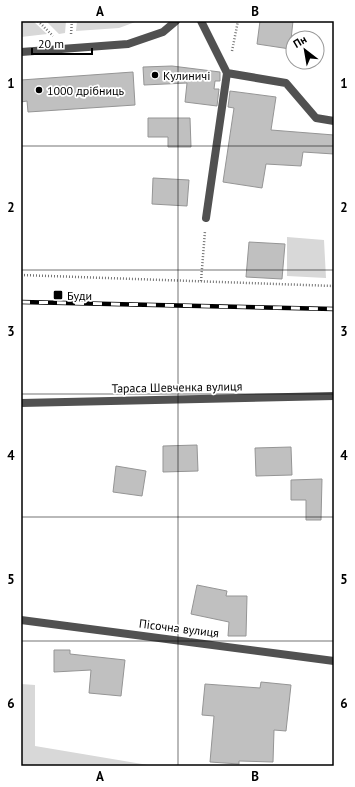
<svg xmlns="http://www.w3.org/2000/svg" width="355" height="787" font-family="'PT Sans',sans-serif">
  <style>
    .green { fill: #d8d8d8 }
    .building { fill: #c0c0c0; stroke: #959595 }
    .lines { fill: none; stroke-linecap: round; stroke-linejoin: round }
    .path { stroke: #737373; stroke-width: 2.5; stroke-dasharray: 1 2; stroke-linecap: butt }
    .minor { stroke: #515151; stroke-width: 8 }
    .tertiary { stroke: #515151; stroke-width: 8 }
    .rail-casing { stroke: #000; stroke-width: 4.5 }
    .rail { stroke: #fff; stroke-width: 3; stroke-dasharray: 9; stroke-linecap: butt }
    .grid { fill: none; stroke: #000; stroke-width: 1; stroke-opacity: 0.55 }
    .poi-dot { fill: #000; stroke: #fff; stroke-width: 1.5 }
    .labels { text-anchor: middle; dominant-baseline: central; stroke-width: 3.5; stroke-linejoin: round; paint-order: stroke }
    .poi-label { font-size: 12px; fill: #000; stroke: #fff; text-anchor: start }
    .street-label { font-size: 12px; fill: #000; stroke: #fff }
    .neatline { fill: none; stroke: #000; stroke-width: 1.5 }
    .grid-label { font-size: 13px; text-anchor: middle; font-weight: bold; fill: #000 }
  </style>
  <rect width="100%" height="100%" fill="#fff"/>
  <path class="green" d="M21,21h12l14,13 -26,3z
    M46,21h20l-1,12 -6,1z
    M77,21h61l-19,7 -43,3z
    M287,237l37,3 2,38 -39,-2z
    M21,684l14,1v61l119,20h-133z"/>
  <path class="building" d="M260,21h33l-3,28 -33,-5z
    M172,66l48,6v9h-5l-1,8h5l-2,17 -32,-4 2,-19 -43,2 -1,-18z
    M133,72l2,33 -107,7 -1,-11 -6,1v-22z
    M230,91l46,6 -5,33 63,5v19l-31,-2 -2,14 -35,-2 -4,24 -39,-6 11,-74 -6,-1z
    M148,118h42l1,29h-23v-10h-20z
    M153,178l36,2 -2,26 -35,-2z
    M249,242l36,2 -3,35 -36,-2z
    M197,445l1,26 -35,1v-26z
    M291,447l1,28 -36,1 -1,-28z
    M116,466l30,5 -4,25 -29,-4z
    M322,479l-1,41h-15v-20h-15v-20z
    M197,585l30,6 -1,5h21l-1,40h-18l1,-14 -38,-8z
    M54,650h16v4l55,6 -4,36 -32,-3 2,-23 -37,2z
    M261,682l30,3 -5,46 -12,-1 -1,32 -34,-1v3l-29,-2 4,-46 -12,-1 3,-31 55,4z"/>
  <g class="lines">
    <path class="path" d="M38,21l15,15
      M71,34l1,-13
      M232,51l6,-30
      M21,275l313,11
      M201,281l4,-50"/>
    <path class="minor" d="M201,21l26,52 59,10 30,35 18,3
      M21,52l107,-8 35,-12 13,-11
      M206,218l21,-145
      M21,620l313,41"/>
    <path class="tertiary" d="M21,403l313,-7"/>
    <g class="rail-casing">
      <path id="rail" d="M21,302l313,7"/>
    </g>
    <use href="#rail" class="rail"/>
  </g>
  <path class="grid" d="M178,21v745M21,146h313M21,270h313M21,394h313M21,517h313M21,641h313"/>
  <g class="poi-dot">
    <circle cx="155" cy="75" r="4"/>
    <circle cx="39" cy="90" r="4"/>
    <rect x="53" y="290" width="10" height="10" rx="2"/>
  </g>
  <g class="labels">
    <g class="poi-label">
      <text x="163" y="75">Кулиничі</text>
      <text x="47" y="90">1000 дрібниць</text>
      <text x="67" y="295">Буди</text>
    </g>
    <g class="street-label">
      <text transform="translate(177 387) rotate(-1)">Тараса Шевченка вулиця</text>
      <text transform="translate(179 628) rotate(7)">Пісочна вулиця</text>
    </g>
  </g>
  <rect width="355" height="787" fill="none" stroke="#ffffff" stroke-width="44"/>
  <g transform="translate(305 50) rotate(329)"><circle r="19" fill="#ffffff" stroke="#999999"/>
  <path d="M0-3L7 15L0 10L-7 15Z" fill="#000000"/>
  <text y="-6" font-size="11" font-weight="bold" text-anchor="middle" fill="#000000">Пн</text>
  </g>
  <path d="M32 48v6h60v-6" fill="none" stroke="#000000" stroke-width="2"/>
  <text x="38" y="48" font-size="12" fill="#000000" stroke="#ffffff" stroke-width="3" paint-order="stroke">20 m</text>
  <rect x="22" y="22" width="311" height="743" class="neatline"/>
  <g class="grid-label">
    <text x="100" y="16">A</text>
    <text x="255" y="16">B</text>
    <text x="11" y="88">1</text>
    <text x="344" y="88">1</text>
    <text x="11" y="212">2</text>
    <text x="344" y="212">2</text>
    <text x="11" y="336">3</text>
    <text x="344" y="336">3</text>
    <text x="11" y="460">4</text>
    <text x="344" y="460">4</text>
    <text x="11" y="584">5</text>
    <text x="344" y="584">5</text>
    <text x="11" y="708">6</text>
    <text x="344" y="708">6</text>
    <text x="100" y="781">A</text>
    <text x="255" y="781">B</text>
  </g>
</svg>
